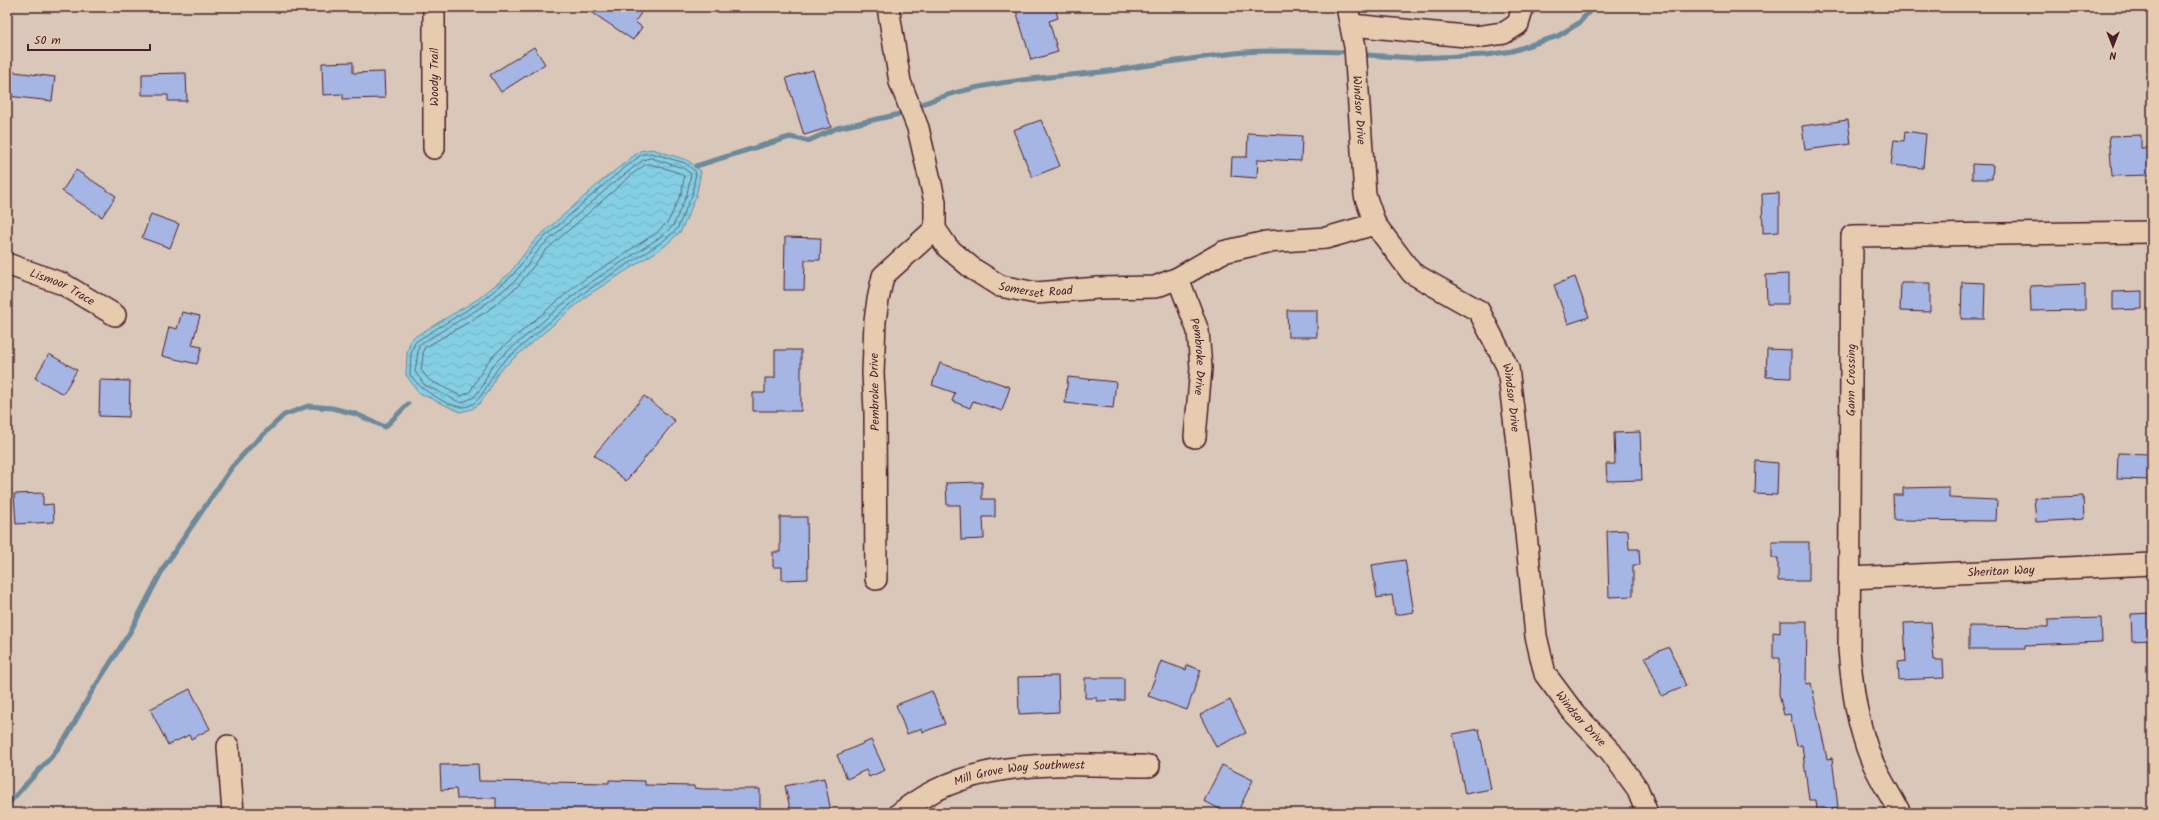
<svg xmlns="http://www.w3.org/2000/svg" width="2159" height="820" font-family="Kalam,sans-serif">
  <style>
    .water { fill: url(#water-waves); stroke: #6d899a }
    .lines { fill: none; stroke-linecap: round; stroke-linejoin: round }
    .shore { stroke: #616575; stroke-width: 1 }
    .stream { stroke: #6d899a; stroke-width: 5 }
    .building { fill: #a5b5e4; stroke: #4a1f2b }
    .minor-casing { stroke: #4a1f2b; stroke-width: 24 }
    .minor { stroke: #e6cbae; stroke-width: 21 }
    .labels { text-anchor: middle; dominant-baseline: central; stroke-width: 3; stroke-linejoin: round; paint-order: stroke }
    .street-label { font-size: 12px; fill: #4a1f2b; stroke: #e6cbae }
  </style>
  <defs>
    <pattern id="water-waves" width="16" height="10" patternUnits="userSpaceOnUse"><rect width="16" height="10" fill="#84cfe4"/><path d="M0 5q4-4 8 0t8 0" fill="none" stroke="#74b1c4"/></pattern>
  </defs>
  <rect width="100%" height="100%" fill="#d9c7b9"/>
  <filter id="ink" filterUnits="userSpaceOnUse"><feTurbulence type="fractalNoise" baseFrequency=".025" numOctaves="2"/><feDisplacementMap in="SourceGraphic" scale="8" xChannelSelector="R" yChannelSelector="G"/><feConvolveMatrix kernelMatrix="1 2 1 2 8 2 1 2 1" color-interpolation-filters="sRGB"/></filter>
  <g filter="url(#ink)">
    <path class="water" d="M652,149l35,11 14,11 -5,26 -15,34 -16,15 -77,49 -82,70 -8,7 -9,19 -9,12 -8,6 -12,3 -41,-19 -13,-18 1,-22 4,-14 67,-40 31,-25 25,-33 70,-62 36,-28z"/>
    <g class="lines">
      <path class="shore" d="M651,153l34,10 11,9 -4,23 -15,34 -15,13 -77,50 -82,70c-20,20 -21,60 -60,39 -15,-9 -24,-13 -33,-27l1,-20 4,-12 65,-40 31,-25 26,-33 70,-62 34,-27z
        M651,158l32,10 8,6 -4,20 -14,32 -14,12 -77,50 -82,70 -9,9 -9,20 -8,10 -13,6 -36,-18 -10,-13 4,-27 64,-39 32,-25 26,-34 69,-61 33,-26z
        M650,164l30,9 4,3 -2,16 -14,30 -12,11 -77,50 -83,70 -10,11 -16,28 -9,4 -32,-16 -8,-10 3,-22 62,-36 32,-26 27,-35 90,-79 10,-7z"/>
      <path class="stream" d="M1367,55l47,3 73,-3 25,-4 46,-15 21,-13 14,-16
        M922,104c55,-23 120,-26 179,-32 48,-6 95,-15 144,-20 32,-2 64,-1 96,0
        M696,166l94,-29 18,4 29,-13 63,-14
        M7,805l45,-49 15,-20 24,-43 39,-61 34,-65 68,-100 17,-19 35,-33 24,-9 24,2 24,6 29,13 23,-23"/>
    </g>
    <path class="building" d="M584,7h61l-10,15 7,5 -9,13z
      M1015,7h40l3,11 -9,3 9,31 -27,8z
      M534,47l11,17 -44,28 -11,-17z
      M353,62v11l31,-1 1,26 -42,1v-5l-20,1 -1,-32z
      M813,70l18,57 -27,8 -18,-57z
      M7,71l48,6 -3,24 -45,-5z
      M186,73l1,28h-19v-6h-26v-21z
      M1041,120l19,46 -28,11 -19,-47z
      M1848,120l3,24 -46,6 -3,-24z
      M1905,131l21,3 -3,34 -32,-3 3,-25 10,1z
      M1248,133l54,3 -1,25 -43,-2 -1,19 -26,-2 1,-19h15z
      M2141,135v13h11v27l-40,1 -3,-40z
      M1972,164l21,1 -1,14h-20z
      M76,170l40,26 -14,21 -40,-26z
      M1779,193v39l-16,1 -1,-39z
      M151,214l28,10 -9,24 -28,-10z
      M785,237l36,1 -1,22h-15l-1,30h-20z
      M1788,274v30h-21l-1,-29z
      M1575,277l14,40 -21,7 -14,-39z
      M1962,282l23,1 -1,36h-23z
      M1901,283h29v29l-30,-1z
      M2085,284v26l-54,1 -1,-25z
      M2142,291v18l-29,1v-18z
      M1287,310h30v27h-29z
      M182,312l18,4 -8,29 10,2 -5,17 -35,-8 7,-29 8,2z
      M1767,349l24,1v28l-25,-1z
      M775,350h26v61h-48v-18h12v-15h10z
      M49,354l28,16 -14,24 -28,-16z
      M940,363l70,24 -8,24 -29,-10 -3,7 -18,-7 3,-8 -23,-8z
      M1068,377l48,5 -3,26 -48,-5z
      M100,380l30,1 -1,36 -30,-1z
      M644,396l31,25 -49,60 -32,-26z
      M1640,432l2,48 -35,1 -1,-17h9l-1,-31z
      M2118,453l34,1v26l-35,-1z
      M1756,461l22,2 -1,32 -22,-1z
      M982,482v17h13v18h-12l1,22 -23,1 -1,-35h-13l-1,-22z
      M1949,487v11l48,2 -1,21 -102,-1 -1,-25h10v-7z
      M43,493v12l10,-1 1,18 -38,2 -2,-30z
      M2083,496l1,23 -48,3 -2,-24z
      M780,517h27l1,62 -26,1v-13h-9v-15h7z
      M1628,530l1,19h10l1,16h-7v31l-24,1 -2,-66z
      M1772,542h37v39h-31v-23h-6z
      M1405,560l9,52 -19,3 -3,-20 -15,3 -5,-33z
      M2152,613v27l-20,1 -1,-27z
      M2101,618l1,24 -77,3v4h-56v-23l79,1v-7z
      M1780,621h27l-1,63 5,-1 16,76 5,-1 6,49 -21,3 -1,-10h-7l-7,-55 -5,1 -7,-32 -6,1 -5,-21 1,-36h-7v-26l7,1z
      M1931,622l3,38h9l1,18 -45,2 -1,-18 8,-1 -2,-38z
      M1669,647l17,39 -24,10 -17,-39z
      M1161,661l25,9 1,-5 14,5 -14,40 -39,-14z
      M1058,676l1,36 -40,2 -1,-37z
      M1085,678h39v22l-27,1v-3h-12z
      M190,689l20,40 -19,10 -2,-4 -21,10 -18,-36z
      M932,691l13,33 -22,8 -1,-4 -15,6 -11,-29z
      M1230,700l16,33 -30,14 -16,-32z
      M1479,729l12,60 -26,5 -12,-60z
      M871,740l14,30 -16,7 -3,-7 -19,9 -10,-24z
      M478,764l1,17 130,2v-3l36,1v4l49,1v2l10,1h56v24h-192v-2l-32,-1v3h-40v-15l-39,1 -1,-10 -15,1 -1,-25z
      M1222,765l31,15 -16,33h-9l-24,-12z
      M824,778l7,33 -8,2h-32l-6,-27z"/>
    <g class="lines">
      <g class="minor-casing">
        <g id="minor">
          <path d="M434,7v141"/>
          <path id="s1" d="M888,7l12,75 18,46 17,74v27l13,19 25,21 27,17 36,7 62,-5 57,-1 23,-9 45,-26 43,-10 60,-4 49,-14"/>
          <path id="s2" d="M1347,7l8,40 10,148 10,29 37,49 67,38 29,57 10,83 18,185 9,38 29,39 37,39 26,36 10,25"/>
          <path d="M1351,25l125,12 28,-4 14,-9 5,-17"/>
          <path id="s3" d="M7,264l56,20 52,31"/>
          <path id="s4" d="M1178,278l20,53 3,37 -6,69"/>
          <path id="s5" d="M1850,578l302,-14"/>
          <path d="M876,579l-1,-168 -2,-38 2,-52 3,-21 5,-24 52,-47"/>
          <path d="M228,746l5,67"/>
          <path id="s6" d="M900,813c71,-58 163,-48 249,-47"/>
          <path id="s7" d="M1900,813c-9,-17 -20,-34 -28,-52 -15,-36 -20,-74 -23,-112l3,-413 300,-4"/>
        </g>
      </g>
      <use href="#minor" class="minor"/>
    </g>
  </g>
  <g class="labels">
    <g class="street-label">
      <text transform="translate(434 77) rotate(-90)">Woody Trail</text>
      <text stroke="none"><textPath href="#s2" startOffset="104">Windsor Drive</textPath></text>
      <text stroke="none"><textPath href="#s1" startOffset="352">Somerset Road</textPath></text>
      <text stroke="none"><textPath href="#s3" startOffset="60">Lismoor Trace</textPath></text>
      <text stroke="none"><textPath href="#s4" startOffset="82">Pembroke Drive</textPath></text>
      <text stroke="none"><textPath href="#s7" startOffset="443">Gann Crossing</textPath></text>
      <text transform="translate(875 392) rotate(-91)">Pembroke Drive</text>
      <text stroke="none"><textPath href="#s2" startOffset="452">Windsor Drive</textPath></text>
      <text stroke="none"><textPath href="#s5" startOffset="151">Sheritan Way</textPath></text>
      <text stroke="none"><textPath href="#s2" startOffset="788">Windsor Drive</textPath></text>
      <text stroke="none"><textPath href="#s6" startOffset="129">Mill Grove Way Southwest</textPath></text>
    </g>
  </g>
  <rect width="2159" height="820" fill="none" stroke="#e6cbae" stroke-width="24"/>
  <rect x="12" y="12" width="2135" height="796" fill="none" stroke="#4a1f2b" stroke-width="1.5" filter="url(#ink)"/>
  <g transform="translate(2113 46) rotate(180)" stroke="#e6cbae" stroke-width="3" paint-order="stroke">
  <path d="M0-3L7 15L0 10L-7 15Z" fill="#4a1f2b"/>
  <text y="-6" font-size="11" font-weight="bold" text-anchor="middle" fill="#4a1f2b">N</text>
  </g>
  <path d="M28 44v6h122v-6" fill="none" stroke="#4a1f2b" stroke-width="2"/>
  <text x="34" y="44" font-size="12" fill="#4a1f2b" stroke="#e6cbae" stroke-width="3" paint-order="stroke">50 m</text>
</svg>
